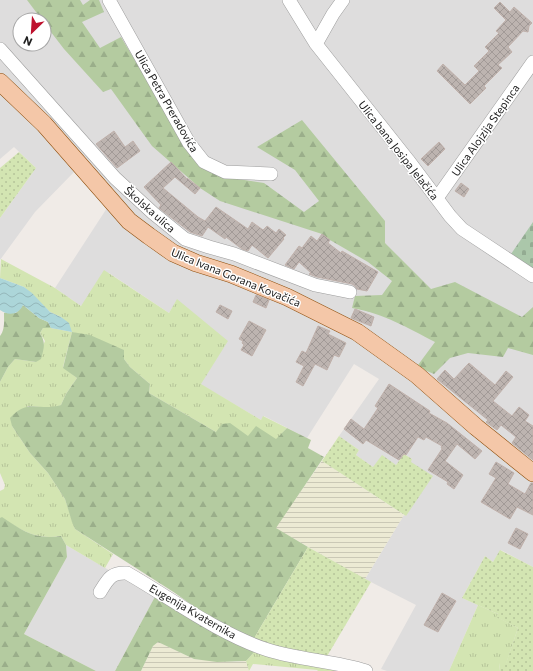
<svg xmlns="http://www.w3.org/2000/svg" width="533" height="671" font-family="Commissioner,sans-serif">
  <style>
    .residential { fill: #dedddd; fill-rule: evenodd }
    .farmland { fill: url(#farmland-rules) }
    .grass { fill: url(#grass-tufts) }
    .forest { fill: url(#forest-firs) }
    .cemetery { fill: url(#cemetery-stones) }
    .garden { fill: url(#garden-dots) }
    .water { fill: url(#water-waves) }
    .building { fill: url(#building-cross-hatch); stroke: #c0b1ab }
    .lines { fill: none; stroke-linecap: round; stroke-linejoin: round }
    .minor-casing { stroke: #9d9d9d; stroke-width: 14 }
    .major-casing { stroke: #8f4f0d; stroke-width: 18 }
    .minor { stroke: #fff; stroke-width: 13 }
    .major { stroke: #f4c7a8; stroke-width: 17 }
    .labels { text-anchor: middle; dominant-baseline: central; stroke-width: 3; stroke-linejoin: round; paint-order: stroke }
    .street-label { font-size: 11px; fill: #202020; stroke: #fff }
  </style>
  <defs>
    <pattern id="farmland-rules" width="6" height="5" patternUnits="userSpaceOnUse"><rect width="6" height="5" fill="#ecead4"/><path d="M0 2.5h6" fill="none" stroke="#cac8b6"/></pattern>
    <pattern id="grass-tufts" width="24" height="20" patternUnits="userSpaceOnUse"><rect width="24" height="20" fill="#d3e5b2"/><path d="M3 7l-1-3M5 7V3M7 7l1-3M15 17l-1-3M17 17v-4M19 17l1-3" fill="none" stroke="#b5c499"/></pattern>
    <pattern id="forest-firs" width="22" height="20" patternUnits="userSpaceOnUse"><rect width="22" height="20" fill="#b4cba0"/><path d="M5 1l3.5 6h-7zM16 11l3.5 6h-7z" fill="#9aae8a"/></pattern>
    <pattern id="cemetery-stones" width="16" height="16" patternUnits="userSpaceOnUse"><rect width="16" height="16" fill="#abc7aa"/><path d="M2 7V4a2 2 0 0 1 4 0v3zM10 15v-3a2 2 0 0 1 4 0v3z" fill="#93ab92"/></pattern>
    <pattern id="garden-dots" width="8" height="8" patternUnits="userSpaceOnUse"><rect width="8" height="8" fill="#d3e5b2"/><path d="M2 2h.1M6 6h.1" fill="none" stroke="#b5c499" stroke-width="1.8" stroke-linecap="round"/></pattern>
    <pattern id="water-waves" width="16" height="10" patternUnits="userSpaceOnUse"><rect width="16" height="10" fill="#acd6d9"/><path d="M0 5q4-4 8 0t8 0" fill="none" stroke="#94b7ba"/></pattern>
    <pattern id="building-cross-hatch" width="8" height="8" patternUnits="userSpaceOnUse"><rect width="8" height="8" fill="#bdb4b0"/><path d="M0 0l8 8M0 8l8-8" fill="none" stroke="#a29a97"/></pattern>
  </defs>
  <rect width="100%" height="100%" fill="#f0ebe7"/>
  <path class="residential" d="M0,0h533v567l-32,-17 -8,12 -8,-6 -23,42 16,7 -29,66h-62l-6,-2 35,-64 -51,-26 39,-64 2,1 5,-55 1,-2 -8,-5 -8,11 -23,2 -17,-12 3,-5 -20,-14 40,-57 -25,-15 -47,74 -43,-22 -3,4 -61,-36 -23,-84 -8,13 -60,-40 -28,33 -26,-18 52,-80 -32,-37 -40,41 -35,48v-42l36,-50 -22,-21 -14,12zM20,20h24v24h-24z
    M66,545l89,52 -40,74h-19l-72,-37 43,-77z"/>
  <path class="farmland" d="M322,461l82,54 -39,64 -90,-51z
    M158,642l36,17 42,3 10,-1 3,10h-108l12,-25z"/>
  <path class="grass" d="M1,259l54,29 26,18 23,-36 65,43 8,-14 51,42 -27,43 60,36 2,-4 24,12 -11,12 -60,-8 -67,-39 1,-9 -20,-17 -6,-8 -1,-9 -51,-18 -9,35 14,11 -11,16 -5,11 -8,3 -25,-2 -16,20 18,27 18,20 17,26 10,30 38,25 -8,14 -39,-23 -5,-9c-26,4 -38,-5 -59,-18h-2v-27l4,-2 1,-4 -5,-12v-91l8,-15 7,-8 21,3 9,-21 -5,-8 3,-5h8l21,4 -11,-15 -11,-5 -26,-25 -24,-9z
    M478,605l20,9 -1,3 21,11 -12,36 -6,-1 -1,8h-50z
    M257,649l103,22h-42l-1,-1 -64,-6 -4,7 -3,-10z"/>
  <path class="forest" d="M27,0h53l3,5 7,-5h9l5,12 -22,10 18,26 21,-11 66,111 44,30 33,5 40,29 15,-11 -24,-31 -38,-23 45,-27 83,101v22l46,46 24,-7 67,35 11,-10v48l-25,-7 -5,9 -35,-4 -18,5 -16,16 -12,-5 -4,-4 17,-23c-29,-15 -50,-28 -83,-34l3,-12 27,-1 10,-14 -24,-19 -38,-22 -8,-6 -102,-33 -20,-13 -48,-42 -41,-57 -8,3 -39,-43 -20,-26v-3h-2z
    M23,305l16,13 9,4 3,6h-8l-3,5c6,10 4,15 1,26l-5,3 -21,-3 -7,8 -8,15v-46c5,-6 4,-15 4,-23h12z
    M72,332l18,3 34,15v9l6,8 20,17 -1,9 67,39 6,-8 8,-1 18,13 8,-10 20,13 11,-11 24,12 -3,8 16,9 -48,71 32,19 -55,93 -36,-17 -42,-30 -100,-64 -3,-7 -7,-23 -17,-26 -18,-20 -18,-27 -2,-8c19,-21 29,-6 51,-13l5,-11 11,-16 -14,-10z
    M2,517c21,14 33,23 59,19l5,9 1,12 -43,77 72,37h-96v-153z
    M157,593l100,56 -11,12 -29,1 -23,-3 -36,-17 -5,4 -12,25h-26z"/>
  <path class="cemetery" d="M533,222v48l-22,-16z"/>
  <path class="garden" d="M19,152l17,16 -36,50v-50z
    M339,436l20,14 -3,5 17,12 9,-12 14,10 8,-11 8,5 -1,3 22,14 -27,40 -84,-55z
    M308,547l63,35 -45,76 -27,-5 -46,-13z
    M500,550l33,17v104h-34l1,-8h6l12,-35 -22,-11 2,-3 -36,-16 23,-42 8,6z"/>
  <path class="water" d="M0,278l24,9 8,6 18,19 11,5 8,6 3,9 -21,-4 -3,-6 -9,-4 -16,-13c-4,10 -15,11 -23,5z"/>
  <path class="building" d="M500,2l10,10 4,-5 18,16 -3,3 -1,6 -5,-1 -15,16 4,5 -14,13 4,3 -18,18 2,2 -16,16 -33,-33 6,-7 22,21 14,-14 -5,-5 15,-15 -4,-4 14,-14 -3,-2 10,-11 -12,-12z
    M114,131l11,16 8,-6 7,10 -23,17 -21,-24z
    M439,142l6,7 -17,17 -7,-7z
    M171,162l16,17v-1l13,10 -5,6 -20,-17 -12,11 35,29 7,4 11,-14 32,22 4,-7 11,8 4,-4 9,7 3,-4 7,6 -3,3 1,1 -16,19 -16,-13 -4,6 -6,-2 -16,-12 -1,2 -17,-12 -6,9 -12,-4 -31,-24 2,-3 -17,-18z
    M461,183l8,6 -5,8 -9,-6z
    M322,234l8,6 -2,3 13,10 1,-2 36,21 -11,19 -10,-2 -2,-3 -3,-2 -35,-7 -8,-3 2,-1 -12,-11 -5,7 -9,-4 14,-19 3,2 9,-12 6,5z
    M256,295l13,5 -3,8 -13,-6z
    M220,305l12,6 -4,8 -12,-7z
    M355,309l19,8 -3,9 -20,-8z
    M249,321l17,9 -14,26 -11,-6 3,-5 -2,-2 1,-2 -4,-2z
    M318,326l12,5 -2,3 18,9 -7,14 -5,-2 -7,15 -12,-6 -12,22 -7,-4 8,-16 -8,-4 6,-11 4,2z
    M469,363l26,22 11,-14 7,6 -20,24 19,15 7,-9 10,8 -4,6 8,5v34l-21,-17 4,-6 -15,-12 -4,5 -11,-8 2,-2 -51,-41 8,-9 9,9z
    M389,384l41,27 -1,2 18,10 35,28 -7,8 -18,-15 -12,17 18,14 -9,14 -7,-5 1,-2 -20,-12 14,-21 -1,-2 1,-1 -16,-9 -2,3 -6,-3 -12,18 -2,-1 -5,6 -33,-20 -3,4 -19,-15 7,-10 13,10 14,-21 -3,-2z
    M496,462l18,11 -6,11 17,10 6,-11h2v32l-16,-8 -7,12 -29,-17 15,-24 -7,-4z
    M516,528l12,6 -8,15 -12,-6z
    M442,593l14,8 -18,31 -14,-7z"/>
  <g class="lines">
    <g class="minor-casing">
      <path id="minor" d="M109,0l80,143 15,19 21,10 46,2
        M289,0l27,44 92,116 42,56 12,13 71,47
        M316,44l17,-30 10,-14
        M0,49l115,129 38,35 32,26 24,8 25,7 81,31 35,7
        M437,198l96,-136
        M100,592c8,-13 11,-20 27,-19 45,26 92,61 141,77 32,10 66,11 98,21"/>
    </g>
    <g class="major-casing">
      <path id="major" d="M0,82l44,42 85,97 20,15 24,17 23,10 35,11 56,23 70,35 60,43 59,52 57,46"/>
    </g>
    <use href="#minor" class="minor"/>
    <use href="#major" class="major"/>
  </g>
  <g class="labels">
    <g class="street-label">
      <text transform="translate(167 101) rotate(60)">Ulica Petra Preradovića</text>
      <text transform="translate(485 130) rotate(-55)">Ulica Alojzija Stepinca</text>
      <text transform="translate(399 150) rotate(52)">Ulica bana Josipa Jelačića</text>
      <text transform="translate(150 209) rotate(41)">Školska ulica</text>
      <text transform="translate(236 277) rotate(22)">Ulica Ivana Gorana Kovačića</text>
      <text transform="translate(193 611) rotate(30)">Eugenija Kvaternika</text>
    </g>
  </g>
  <g transform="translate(32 32) rotate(205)"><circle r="19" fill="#ffffff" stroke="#a6a6a6"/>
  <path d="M0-3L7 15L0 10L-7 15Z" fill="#be122e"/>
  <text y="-6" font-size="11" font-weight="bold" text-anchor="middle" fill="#202020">N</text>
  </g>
</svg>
